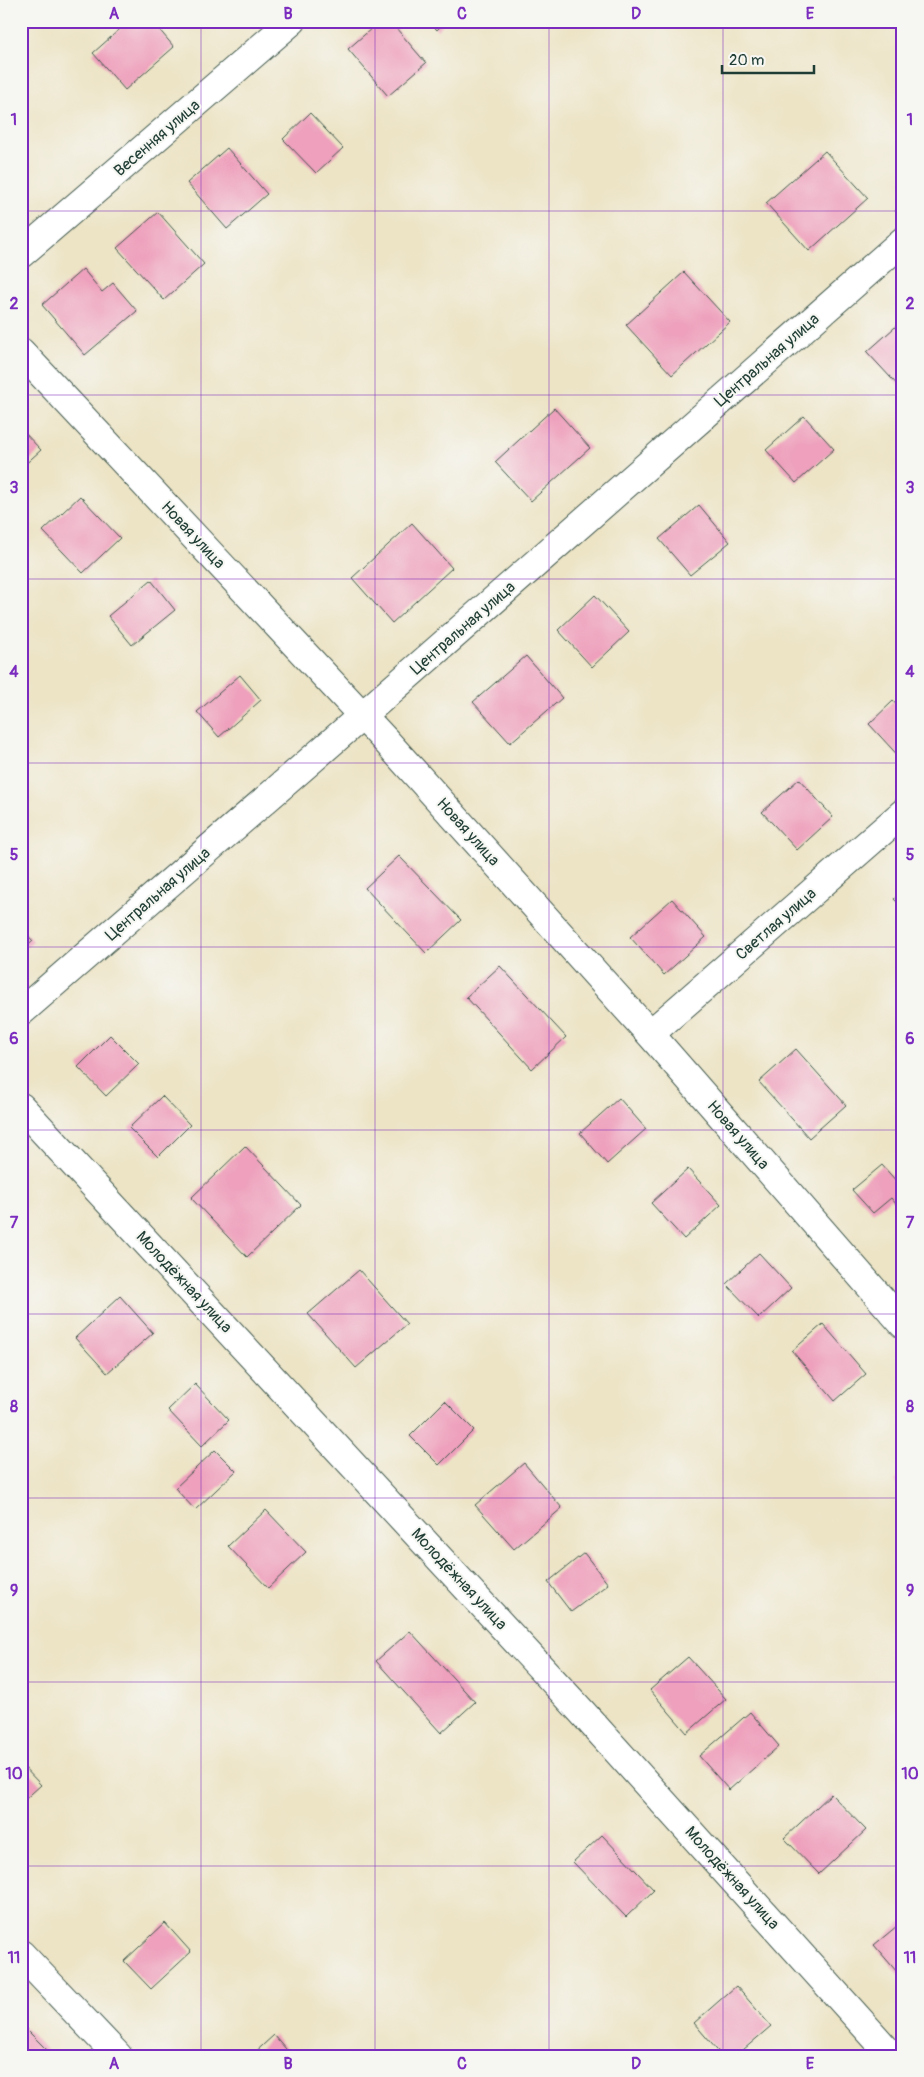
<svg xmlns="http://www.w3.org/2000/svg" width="924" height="2077" font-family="Pangolin,sans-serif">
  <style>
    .building { fill: #eea0bc }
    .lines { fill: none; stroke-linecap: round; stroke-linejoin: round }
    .minor-casing { stroke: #3e564a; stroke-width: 30 }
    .path { stroke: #3e564a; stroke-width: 3; stroke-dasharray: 4 4; stroke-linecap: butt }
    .minor { stroke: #fff; stroke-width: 28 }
    .grid { fill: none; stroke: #7b2cbf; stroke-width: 1; stroke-opacity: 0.55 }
    .labels { text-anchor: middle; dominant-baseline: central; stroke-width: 4; stroke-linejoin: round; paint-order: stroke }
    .street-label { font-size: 16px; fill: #1f3d34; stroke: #f6f6f2 }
    .neatline { fill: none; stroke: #7b2cbf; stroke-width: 2 }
    .grid-label { font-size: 16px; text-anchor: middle; font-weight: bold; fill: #7b2cbf }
  </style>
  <rect width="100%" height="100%" fill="#f6f6f2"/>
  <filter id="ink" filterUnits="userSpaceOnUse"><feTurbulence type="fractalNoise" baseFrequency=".02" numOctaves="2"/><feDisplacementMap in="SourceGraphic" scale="10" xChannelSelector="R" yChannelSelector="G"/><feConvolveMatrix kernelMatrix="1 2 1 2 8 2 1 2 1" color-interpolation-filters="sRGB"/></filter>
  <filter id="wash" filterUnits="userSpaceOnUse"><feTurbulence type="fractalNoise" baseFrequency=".0096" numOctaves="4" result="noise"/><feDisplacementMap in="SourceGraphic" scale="20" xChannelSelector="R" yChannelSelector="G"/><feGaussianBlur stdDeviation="1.12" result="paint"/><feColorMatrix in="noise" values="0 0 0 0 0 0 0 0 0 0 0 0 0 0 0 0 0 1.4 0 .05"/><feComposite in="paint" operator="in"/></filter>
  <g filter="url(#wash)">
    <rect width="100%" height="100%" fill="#ede4c6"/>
    <g id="blocks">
      <path class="building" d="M129,21h23l22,26 -49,43 -32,-37z
        M380,21h10l36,42 -38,33 -40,-47z
        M429,21h17l-9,9z
        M310,113l33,35 -27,25 -33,-34z
        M227,148l40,46 -40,35 -40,-46z
        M825,151l43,47 -59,53 -43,-48z
        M158,212l46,52 -40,36 -47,-52z
        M83,269l19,23 11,-9 24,28 -52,44 -43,-50z
        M684,272l46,50 -58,53 -46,-50z
        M903,320v71l-36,-39z
        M554,408l36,40 -59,53 -36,-39z
        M804,416l30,33 -38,34 -30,-33z
        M21,429l20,21 -20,18z
        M80,496l40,42 -37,35 -40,-42z
        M699,505l31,37 -40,33 -31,-36z
        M412,523l40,45 -60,55 -40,-45z
        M151,580l24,30 -43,35 -24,-29z
        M595,595l34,37 -37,35 -34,-37z
        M526,656l36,42 -52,45 -37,-41z
        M240,675l21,25 -42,37 -22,-25z
        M893,701l10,11v49l-34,-37z
        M799,779l34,38 -36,33 -35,-38z
        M399,856l62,64 -35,33 -61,-65z
        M903,891v17l-9,-9z
        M672,899l34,38 -42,38 -34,-38z
        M21,928l12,13 -12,11z
        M500,966l66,71 -34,32 -66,-72z
        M110,1035l29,29 -33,32 -28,-29z
        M796,1049l50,56 -37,33 -50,-56z
        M162,1096l28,29 -32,32 -29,-29z
        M619,1098l27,31 -39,35 -27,-31z
        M245,1146l56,59 -54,52 -56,-59z
        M882,1165l16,18 5,-5v34l-12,-14 -18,15 -21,-23z
        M688,1169l33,36 -37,34 -33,-36z
        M759,1253l32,35 -32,30 -33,-34z
        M359,1270l48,54 -51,44 -48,-54z
        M120,1296l33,37 -46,40 -32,-35z
        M823,1324l43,50 -31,27 -43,-50z
        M195,1384l34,36 -27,26 -34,-36z
        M445,1401l29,29 -35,35 -29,-29z
        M215,1450l21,21 -41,39 -20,-22z
        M524,1463l38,45 -48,41 -39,-44z
        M903,1473v17l-8,-9z
        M266,1510l40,42 -38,36 -40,-42z
        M584,1553l24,31 -37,28 -23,-30z
        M410,1631l65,71 -34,31 -65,-72z
        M688,1657l38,42 -39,34 -37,-43z
        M750,1712l29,34 -50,44 -30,-34z
        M21,1764l20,21 -20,18z
        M831,1794l35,36 -47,44 -35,-36z
        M602,1835l52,55 -28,27 -53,-55z
        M903,1921v58l-29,-34z
        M165,1923l26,29 -40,37 -27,-28z
        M736,1986l35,40 -35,30h-14l-28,-33z
        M21,2024l28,28 -4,4h-24z
        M274,2035l18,21h-41z"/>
    </g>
  </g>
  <g filter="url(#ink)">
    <use href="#blocks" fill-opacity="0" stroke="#3e564a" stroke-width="1"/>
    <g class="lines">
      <g class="minor-casing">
        <path id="minor" d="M21,254l271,-233
          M21,352l366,390 263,292 253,290
          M21,1012l342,-297 540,-474
          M650,1034l253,-221
          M21,1107l560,604 311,345
          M21,1954l97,102"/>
      </g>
      <path class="path" d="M896,212l7,-6"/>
      <use href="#minor" class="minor"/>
    </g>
  </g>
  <path class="grid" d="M201,21v2035M375,21v2035M549,21v2035M723,21v2035M21,211h882M21,395h882M21,579h882M21,763h882M21,947h882M21,1130h882M21,1314h882M21,1498h882M21,1682h882M21,1866h882"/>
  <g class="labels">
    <g class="street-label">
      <text transform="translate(157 138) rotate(-41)">Весенняя улица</text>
      <text transform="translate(767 360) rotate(-41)">Центральная улица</text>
      <text transform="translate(193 535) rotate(47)">Новая улица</text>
      <text transform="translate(463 628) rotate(-41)">Центральная улица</text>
      <text transform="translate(468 832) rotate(48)">Новая улица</text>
      <text transform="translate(158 894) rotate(-41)">Центральная улица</text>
      <text transform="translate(776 924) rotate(-41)">Светлая улица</text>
      <text transform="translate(738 1135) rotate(49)">Новая улица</text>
      <text transform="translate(184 1282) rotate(47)">Молодёжная улица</text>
      <text transform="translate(459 1579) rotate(47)">Молодёжная улица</text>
      <text transform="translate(732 1878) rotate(48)">Молодёжная улица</text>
    </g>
  </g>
  <rect width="924" height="2077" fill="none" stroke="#f6f6f2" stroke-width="55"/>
  <path d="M722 65v8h92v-8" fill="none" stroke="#1f3d34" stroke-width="2.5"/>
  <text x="729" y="65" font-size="15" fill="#1f3d34" stroke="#f6f6f2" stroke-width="4" paint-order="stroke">20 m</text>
  <rect x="28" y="28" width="868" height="2022" class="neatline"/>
  <g class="grid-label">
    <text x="114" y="19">A</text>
    <text x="288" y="19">B</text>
    <text x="462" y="19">C</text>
    <text x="636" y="19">D</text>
    <text x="810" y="19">E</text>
    <text x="14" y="125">1</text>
    <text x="910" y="125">1</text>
    <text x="14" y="309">2</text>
    <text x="910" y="309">2</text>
    <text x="14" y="493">3</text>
    <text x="910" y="493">3</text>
    <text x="14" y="677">4</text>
    <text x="910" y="677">4</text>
    <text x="14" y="860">5</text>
    <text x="910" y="860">5</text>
    <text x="14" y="1044">6</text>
    <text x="910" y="1044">6</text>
    <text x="14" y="1228">7</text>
    <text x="910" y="1228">7</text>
    <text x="14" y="1412">8</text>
    <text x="910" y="1412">8</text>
    <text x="14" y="1596">9</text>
    <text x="910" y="1596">9</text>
    <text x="14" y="1779">10</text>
    <text x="910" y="1779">10</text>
    <text x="14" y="1963">11</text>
    <text x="910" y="1963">11</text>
    <text x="114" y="2069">A</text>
    <text x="288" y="2069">B</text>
    <text x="462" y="2069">C</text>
    <text x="636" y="2069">D</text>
    <text x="810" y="2069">E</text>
  </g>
</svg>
